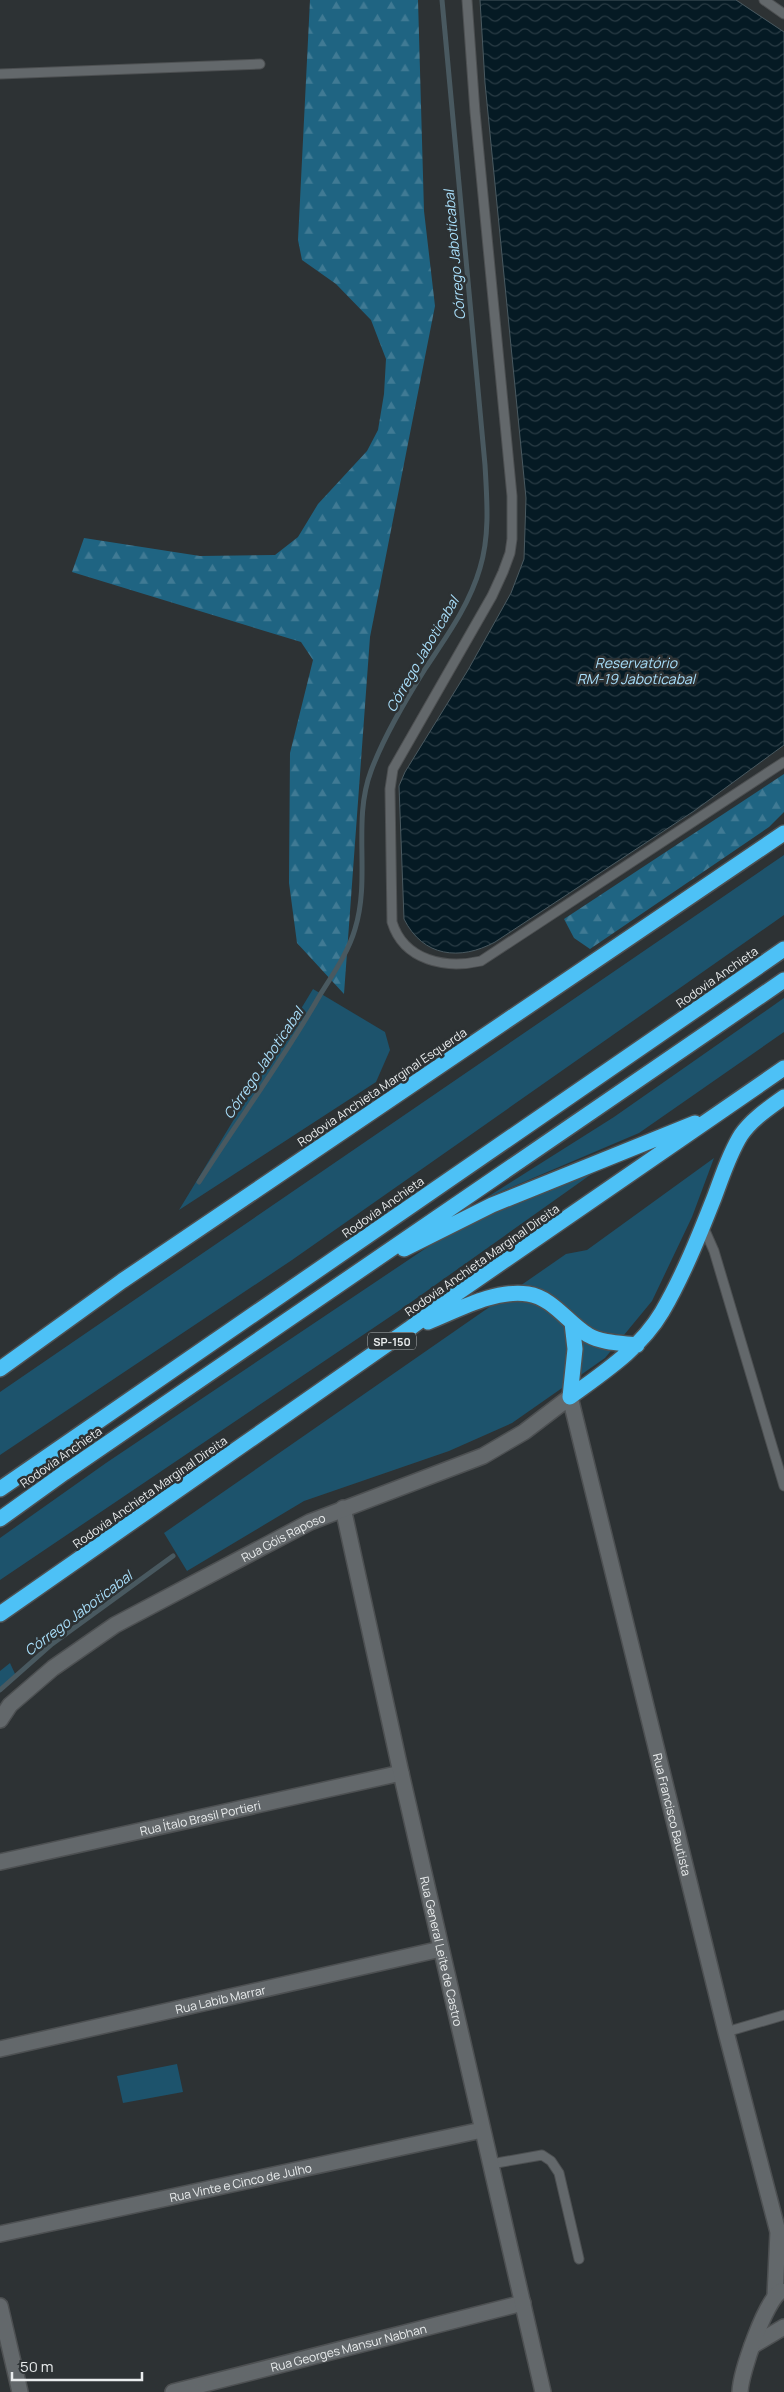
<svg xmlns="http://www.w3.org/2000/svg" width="784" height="2392" font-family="Manrope,sans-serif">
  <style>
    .green { fill: #1d536c }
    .forest { fill: url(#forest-firs) }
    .water { fill: url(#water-waves); stroke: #495960 }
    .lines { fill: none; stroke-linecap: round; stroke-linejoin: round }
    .stream { stroke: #495960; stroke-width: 5 }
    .lane-casing { stroke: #4d5052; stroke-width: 11 }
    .street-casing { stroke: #4d5052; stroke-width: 18 }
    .secondary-casing { stroke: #4d5052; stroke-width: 18 }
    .highway-casing { stroke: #4d5052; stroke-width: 18 }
    .lane { stroke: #63686b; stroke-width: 9 }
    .street { stroke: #63686b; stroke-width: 15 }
    .secondary { stroke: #63686b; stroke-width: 15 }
    .highway { stroke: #4dc1f6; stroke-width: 15 }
    .labels { text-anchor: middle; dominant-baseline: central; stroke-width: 5; stroke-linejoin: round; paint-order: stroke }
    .shield { fill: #2d3234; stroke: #b1b4b6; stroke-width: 1 }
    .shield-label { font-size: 11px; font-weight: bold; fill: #e9eced }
    .street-label { font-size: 12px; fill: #e9eced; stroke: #2d3234 }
    .water-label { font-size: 14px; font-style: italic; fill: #a9dffb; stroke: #2d3234 }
  </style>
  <defs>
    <pattern id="forest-firs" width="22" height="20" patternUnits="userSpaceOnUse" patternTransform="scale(1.25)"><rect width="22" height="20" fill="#1f6482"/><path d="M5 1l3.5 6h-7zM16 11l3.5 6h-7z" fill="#407a94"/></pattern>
    <pattern id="water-waves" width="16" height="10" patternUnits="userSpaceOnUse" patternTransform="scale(1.25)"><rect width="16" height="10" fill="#051a24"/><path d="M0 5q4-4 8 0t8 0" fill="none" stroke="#293b44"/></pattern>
  </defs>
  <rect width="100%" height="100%" fill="#2d3234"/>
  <path class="green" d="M784,855v60l-492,345 -292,195v-63z
    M313,989l72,43 5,18 -14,32 -197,128z
    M784,998v34l-145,101 -153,65 128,-81z
    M714,1158l-22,59 -40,84 -47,57 -93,65 -63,28 -145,50 -117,70 -23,-38 402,-279 21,-4z
    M600,1168l-200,142 -400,270v-42l106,-75 344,-231z
    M10,1663l6,13 -16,16v-21z
    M177,2064l6,28 -60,11 -6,-27z"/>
  <path class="forest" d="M310,0h108l6,211 11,95 -65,331 -26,357 -47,-51 -8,-60 1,-130 23,-93 -12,-18 -229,-70 12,-34 116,18 75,-1 23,-18 20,-33 49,-53 11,-21 6,-36 2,-35 -15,-39 -35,-36 -34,-24 -4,-20z
    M784,774v38l-15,15 -179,122 -16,-11 -10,-19z"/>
  <path class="water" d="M480,0h256l48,32v713l-90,66 -199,131c-35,19 -72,15 -91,-23l-5,-133 6,-14 63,-102 43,-77 13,-34 2,-61 -41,-415z"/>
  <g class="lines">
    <path class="stream" d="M199,1182c40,-63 84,-122 121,-187 13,-21 28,-42 35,-66 16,-51 -3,-108 16,-158 13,-35 34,-70 54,-102 21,-32 44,-63 55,-101 10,-33 7,-68 5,-103l-43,-465
      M0,1690l52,-46 121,-88"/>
    <g class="lane-casing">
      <path id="lane" d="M467,0l8,112 37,384v43l-2,14 -7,19 -11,24 -99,173 -3,20 2,133c12,39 54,47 89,39l303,-199
        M764,0l20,14
        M0,74l260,-10
        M703,1226l11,25 70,235
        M726,2032l58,-17
        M491,2164l51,-9 9,6 8,12 20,86"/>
    </g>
    <g class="street-casing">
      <g id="street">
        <path id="s1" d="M0,1862l401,-89"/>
        <path id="s2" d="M0,2049l441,-100"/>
        <path id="s3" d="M0,2234l482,-104"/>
        <path id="s4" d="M173,2392l350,-89"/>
      </g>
    </g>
    <g class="secondary-casing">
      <g id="secondary">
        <path id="s5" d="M343,1508l58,265 142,619"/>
        <path id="s6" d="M0,1720l10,-15 43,-37 62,-43 195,-103 173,-66 41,-24 46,-35 156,635 52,200 -3,64"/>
        <path d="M0,2306l20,86"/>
        <path d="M752,2346l32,-19"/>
        <path d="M740,2392c1,-20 25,-91 41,-101"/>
      </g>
    </g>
    <g class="highway-casing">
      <path id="highway" d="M404,1249l88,-44 203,-82
        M428,1322c30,-12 67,-33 100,-28 25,4 39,28 60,41 14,8 33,8 49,10
        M0,1369l122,-88 662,-448
        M570,1397c34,-25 70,-48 92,-85 21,-36 37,-76 52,-114 8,-21 15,-44 27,-63 11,-16 28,-27 43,-38
        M570,1397l5,-48 -3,-26
        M0,1489l784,-540
        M0,1519l64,-46 720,-493
        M0,1614l409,-285 44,-33 331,-228"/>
    </g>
    <use href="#lane" class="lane"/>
    <use href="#street" class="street"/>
    <use href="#secondary" class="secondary"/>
    <use href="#highway" class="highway"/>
  </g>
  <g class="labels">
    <rect class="shield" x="368" y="1332.5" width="48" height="17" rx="4"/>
    <g class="shield-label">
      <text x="392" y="1341">SP-150</text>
    </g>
    <g class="street-label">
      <text transform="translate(717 977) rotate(-35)">Rodovia Anchieta</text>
      <text transform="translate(382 1087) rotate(-34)">Rodovia Anchieta Marginal Esquerda</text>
      <text transform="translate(383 1207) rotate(-35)">Rodovia Anchieta</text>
      <text transform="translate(482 1260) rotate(-35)">Rodovia Anchieta Marginal Direita</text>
      <text transform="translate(61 1457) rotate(-35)">Rodovia Anchieta</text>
      <text transform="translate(150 1492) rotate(-35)">Rodovia Anchieta Marginal Direita</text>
      <text stroke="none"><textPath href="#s6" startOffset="340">Rua Góis Raposo</textPath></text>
      <text stroke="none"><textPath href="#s6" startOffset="1091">Rua Francisco Bautista</textPath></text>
      <text stroke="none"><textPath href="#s1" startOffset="205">Rua Ítalo Brasil Portieri</textPath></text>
      <text stroke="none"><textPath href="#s5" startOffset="454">Rua General Leite de Castro</textPath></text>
      <text stroke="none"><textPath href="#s2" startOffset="226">Rua Labib Marrar</textPath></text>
      <text stroke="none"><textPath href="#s3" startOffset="246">Rua Vinte e Cinco de Julho</textPath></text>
      <text stroke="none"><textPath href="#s4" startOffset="181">Rua Georges Mansur Nabhan</textPath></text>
    </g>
    <g class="water-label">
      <text transform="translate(454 255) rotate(-95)">Córrego Jaboticabal</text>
      <text transform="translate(422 654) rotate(-60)">Córrego Jaboticabal</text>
      <text x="636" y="662">Reservatório<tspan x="636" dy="16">RM-19 Jaboticabal</tspan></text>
      <text transform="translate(263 1063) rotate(-56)">Córrego Jaboticabal</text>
      <text transform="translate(78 1613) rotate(-37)">Córrego Jaboticabal</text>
    </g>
  </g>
  <path d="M12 2372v8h130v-8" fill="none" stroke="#e9eced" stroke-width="2.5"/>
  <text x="20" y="2372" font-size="15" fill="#e9eced" stroke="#2d3234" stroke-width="4" paint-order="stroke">50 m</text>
</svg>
